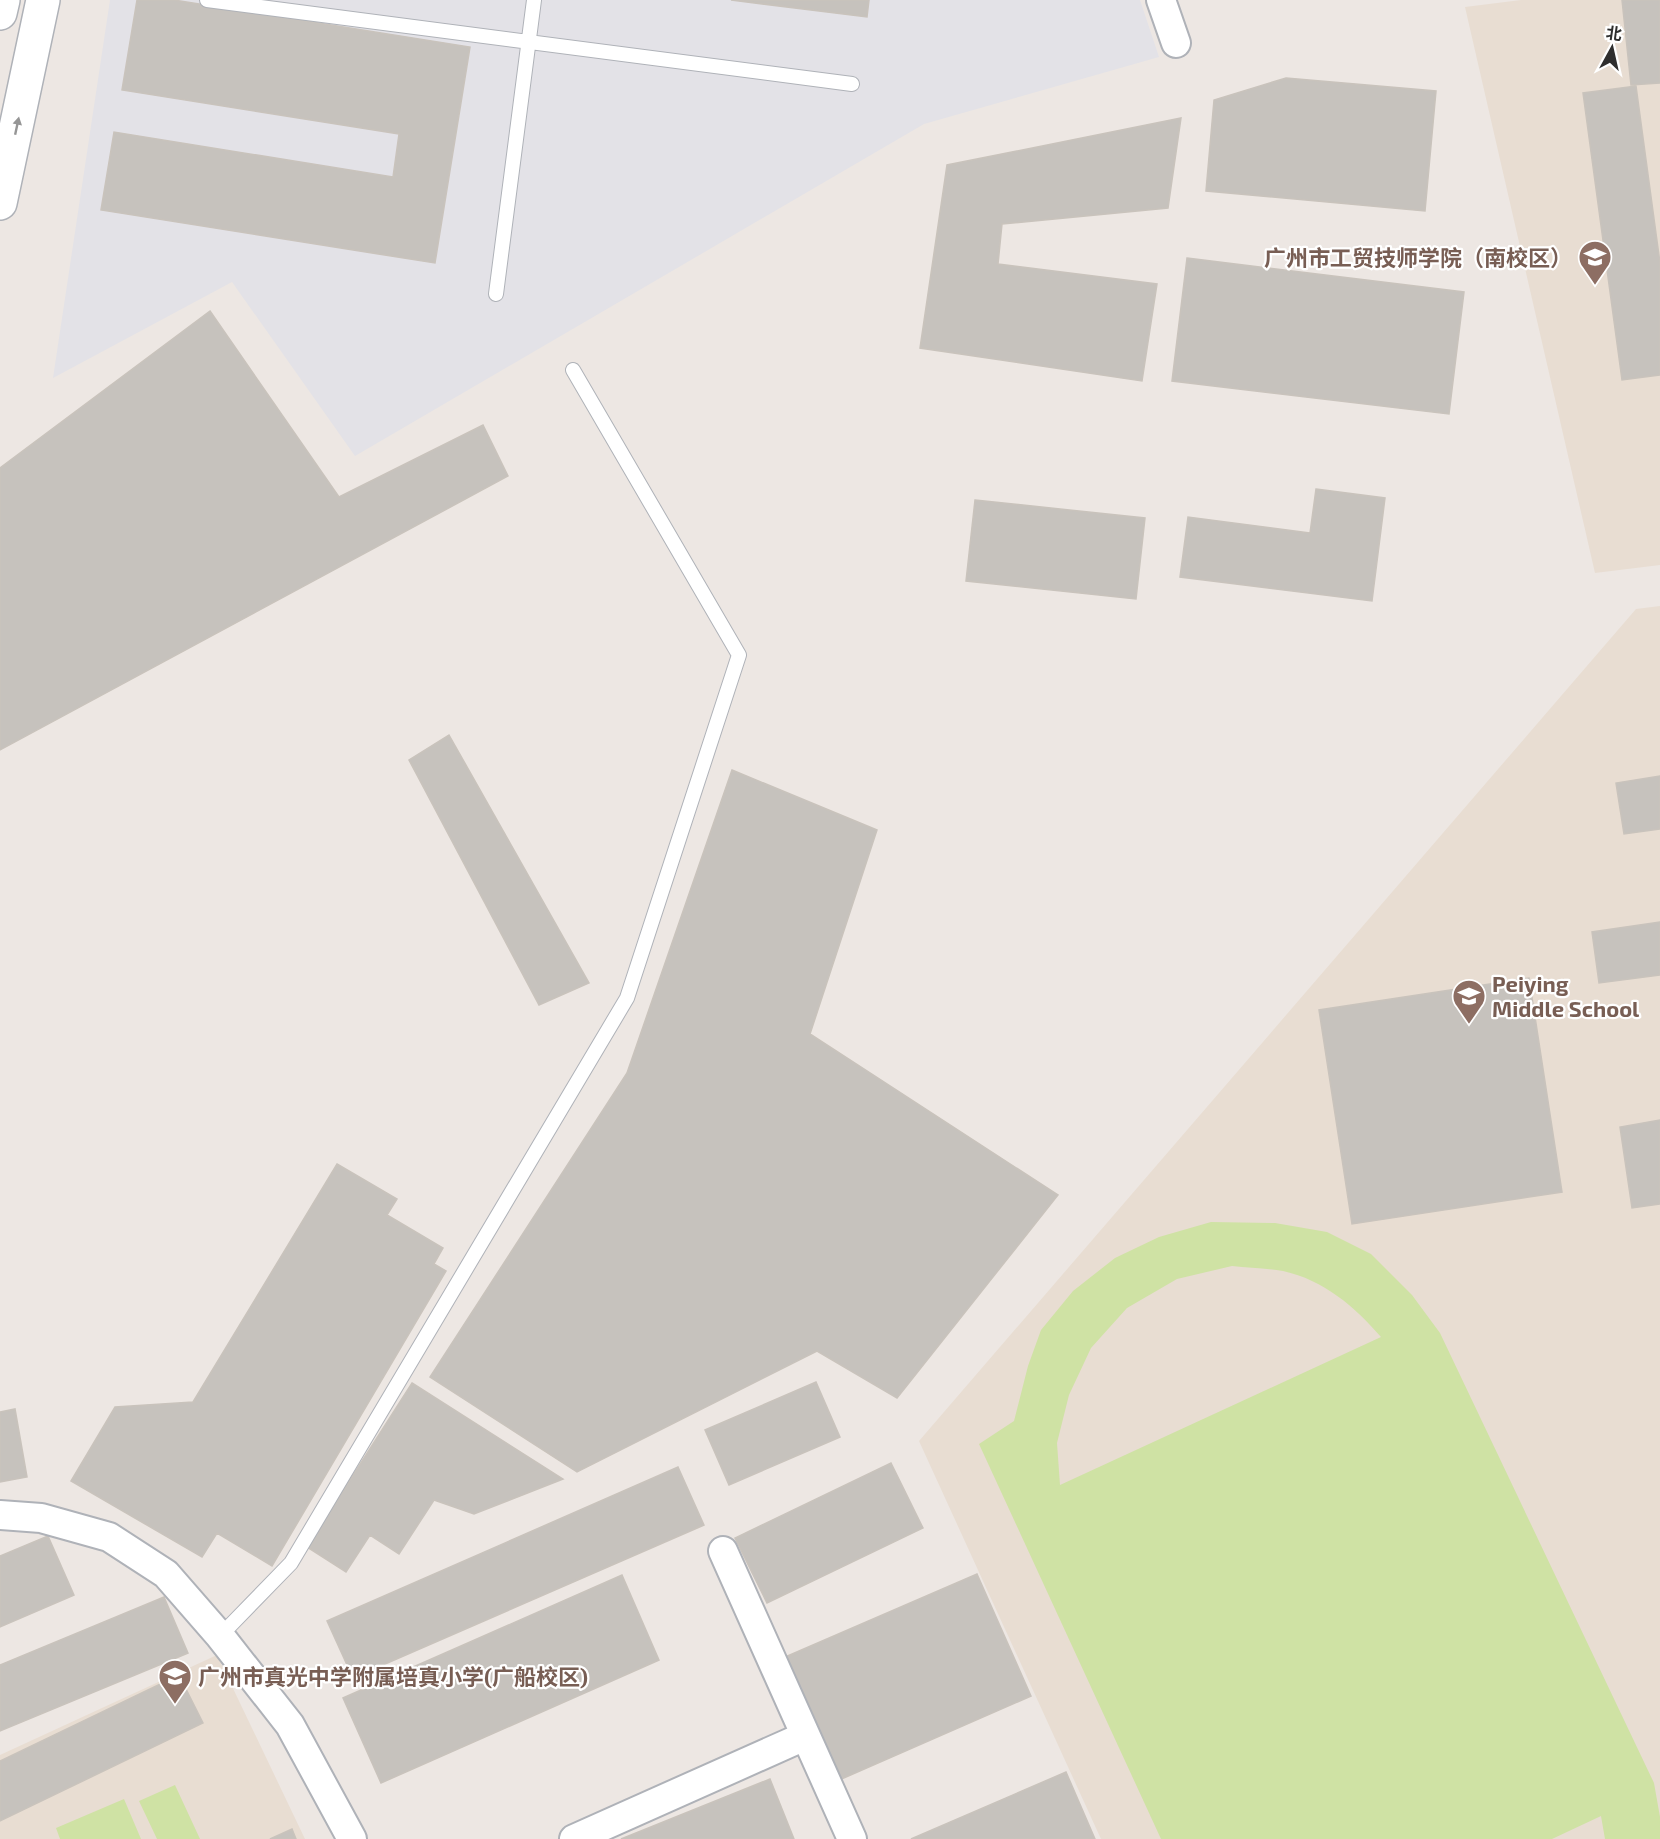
<svg xmlns="http://www.w3.org/2000/svg" width="1660" height="1839" font-family="'Exo 2','Noto Sans SC',sans-serif">
  <style>
    .industrial { fill: #e3e2e7 }
    .education { fill: #e8ddd2 }
    .pitch { fill: #cfe2a4; fill-rule: evenodd }
    .building { fill: #c6c2bd; stroke: #c9c3bc; stroke-width: 1.5 }
    .lines { fill: none; stroke-linecap: round; stroke-linejoin: round }
    .service-casing { stroke: #afb2b8; stroke-width: 16 }
    .minor-casing { stroke: #afb2b8; stroke-width: 32 }
    .tertiary-casing { stroke: #afb2b8; stroke-width: 36 }
    .service { stroke: #fff; stroke-width: 14 }
    .minor { stroke: #fff; stroke-width: 28 }
    .tertiary { stroke: #fff; stroke-width: 33 }
    .oneway { fill: #969696 }
    .labels { text-anchor: middle; dominant-baseline: central; stroke-width: 4.5; stroke-linejoin: round; paint-order: stroke }
    .education-label { font-size: 22px; font-weight: bold; fill: #785e54; stroke: #fff; text-anchor: start }
  </style>
  <rect width="100%" height="100%" fill="#ede7e3"/>
  <path class="industrial" d="M110,0h1030l19,57 -235,67 -569,332 -123,-174 -179,96z"/>
  <path class="education" d="M1521,0h139v565l-65,8 -130,-566z
    M1660,606v1233h-559l-182,-398 717,-832z
    M217,1655l88,184h-305v-84z"/>
  <path class="pitch" d="M1211,1222l64,1 52,9 44,22 41,41 28,38 214,450 6,34v22h-55l-4,-23 -49,23h-391l-182,-395 35,-23 14,-55 13,-36 32,-39 42,-33 44,-21zM1232,1266c17,2 35,2 51,5 41,9 72,36 98,66l-321,148 -3,-42 12,-48 22,-47 36,-40 50,-29z
    M175,1785l25,54h-43l-18,-38z
    M124,1799l17,40h-81l-4,-11z"/>
  <path class="building" d="M137,0h37l296,47 -35,216 -334,-53 13,-78 279,45 6,-43 -277,-44z
    M731,0h138l-2,17z
    M1622,0h38v83l-29,2z
    M1286,78l150,13 -11,120 -219,-20 8,-91z
    M1636,86l24,177v112l-38,5 -39,-287z
    M1181,118l-13,90 -166,16 -4,40 159,20 -15,97 -222,-33 27,-183z
    M1187,258l277,34 -15,122 -277,-33z
    M210,311l129,186 144,-72 25,51 -508,274v-282z
    M1316,489l69,9 -13,103 -192,-24 8,-60 122,16z
    M975,500l170,18 -9,81 -170,-18z
    M449,735l140,248 -50,22 -130,-245z
    M732,770l145,60 -67,204 248,161 -161,203 -80,-47 -240,121 -147,-95 197,-304z
    M1660,776v53l-36,5 -8,-51z
    M1660,922v53l-61,8 -7,-51z
    M1529,978l33,214 -210,32 -33,-214z
    M1660,1120v84l-28,4 -12,-81z
    M337,1164l60,35 -10,16 56,33 -9,16 12,7 -174,295 -55,-33 -15,24 -131,-76 44,-74 78,-5z
    M816,1382l24,55 -111,48 -24,-55z
    M412,1383l151,96 -89,35 -40,-14 -35,54 -29,-19 -24,37 -39,-25z
    M15,1409l12,68 -27,5v-70z
    M891,1463l32,65 -156,75 -32,-65z
    M678,1467l26,58 -351,153 -26,-57z
    M48,1536l26,59 -74,32v-71z
    M977,1574l54,122 -194,85 -54,-123z
    M622,1575l37,85 -278,123 -38,-85z
    M164,1597l24,56 -188,78v-66z
    M179,1675l24,48 -203,98v-60z
    M1066,1772l29,67h-184z
    M770,1779l24,60h-173z
    M292,1829l4,10h-26z"/>
  <g class="lines">
    <g class="service-casing">
      <path id="service" d="M207,0l645,84
        M496,294l38,-294
        M220,1636l71,-73 336,-565 112,-343 -166,-285"/>
    </g>
    <g class="minor-casing">
      <path id="minor" d="M1161,0l15,43
        M0,1515l41,3 68,19 57,37 54,62 70,89 62,114
        M723,1551l129,288
        M574,1839l231,-103"/>
    </g>
    <g class="tertiary-casing">
      <path id="tertiary" d="M0,13l3,-13
        M0,203l43,-203"/>
    </g>
    <use href="#service" class="service"/>
    <use href="#minor" class="minor"/>
    <use href="#tertiary" class="tertiary"/>
  </g>
  <defs><path id="oneway-solid" d="M-6-.8H1V-3.2L6.5 0L1 3.2V.8H-6Z" transform="scale(1.5)"/></defs>
  <use class="oneway" href="#oneway-solid" transform="translate(17 126) rotate(-78)"/>
  <defs>
    <g id="university-pin" transform="scale(1.725)"><path d="M0 17L-7.5 6A9.5 9.5 0 1 1 7.5 6Z" fill="#8d6e63" stroke="#fff"/><path d="M0-5L7-2L0 1L-7-2ZM-4 1L0 2.5L4 1V4Q0 6-4 4Z" fill="#fff"/></g>
    <g id="school-pin" transform="scale(1.725)"><path d="M0 17L-7.5 6A9.5 9.5 0 1 1 7.5 6Z" fill="#8d6e63" stroke="#fff"/><path d="M0-5L7-2L0 1L-7-2ZM-4 1L0 2.5L4 1V4Q0 6-4 4Z" fill="#fff"/></g>
  </defs>
  <g fill-rule="evenodd">
    <use href="#university-pin" x="1595" y="257"/>
    <use href="#school-pin" x="1469" y="996"/>
    <use href="#school-pin" x="175" y="1676"/>
  </g>
  <g class="labels">
    <g class="education-label">
      <text x="1572" y="257" text-anchor="end">广州市工贸技师学院（南校区）</text>
      <text x="1492" y="983">Peiying<tspan x="1492" dy="25">Middle School</tspan></text>
      <text x="198" y="1676">广州市真光中学附属培真小学(广船校区)</text>
    </g>
  </g>
  <g transform="translate(1612 48) rotate(8)" stroke="#ffffff" stroke-width="4.5" paint-order="stroke">
  <path d="M0-4.5L10 22L0 15L-10 22Z" fill="#2e2e2e"/>
  <text y="-9" font-size="16" font-weight="bold" text-anchor="middle" fill="#2e2e2e">北</text>
  </g>
</svg>
